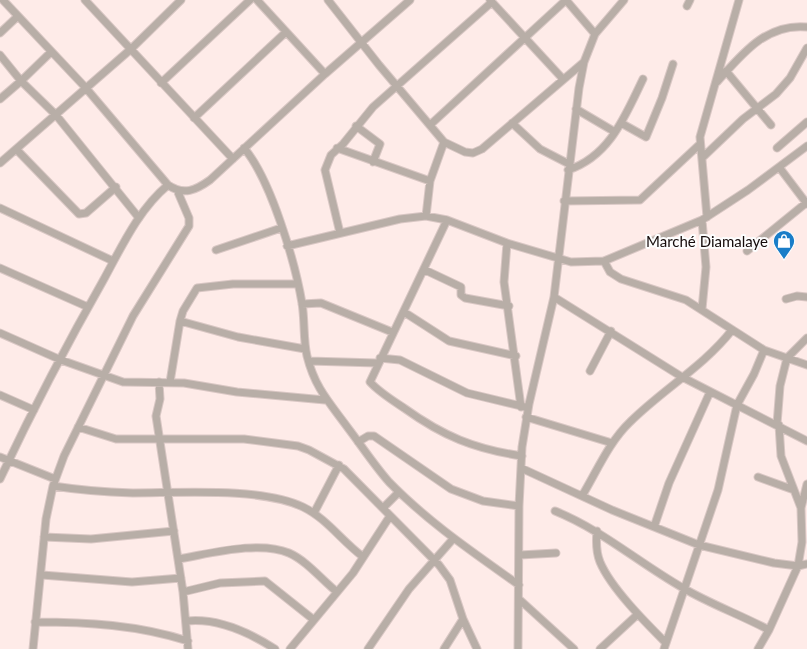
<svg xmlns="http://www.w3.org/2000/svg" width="807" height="649" font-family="Lato,sans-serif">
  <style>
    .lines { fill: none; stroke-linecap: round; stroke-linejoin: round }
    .street-casing { stroke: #d9c7c4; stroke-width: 9 }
    .street { stroke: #b8aea7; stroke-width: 7 }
    .labels { text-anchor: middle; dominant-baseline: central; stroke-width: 4; stroke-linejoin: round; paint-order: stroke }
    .poi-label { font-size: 15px; fill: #150b0a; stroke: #fdfdfd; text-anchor: end }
  </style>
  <rect width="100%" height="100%" fill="#feebe8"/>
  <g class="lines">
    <g class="street-casing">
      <path id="street" d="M3,0l82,87 83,98c16,11 28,5 42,-5l115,-106 85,-74
        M85,0l148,159
        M257,0l68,74
        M328,0l51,65 65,77 21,10 8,1 9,-4 102,-87
        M490,0l72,78
        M687,6l3,-6
        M0,33l17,-16
        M595,34l29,-34
        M51,52l-30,29 35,34 83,103
        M0,55l21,26 -21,18
        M726,71l45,54
        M717,82c25,-28 49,-59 90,-55
        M161,83l89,-83
        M576,109l39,23
        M194,118l92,-86
        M512,123l28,26 29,15
        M621,123l25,14 16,-39 11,-34
        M430,125l136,-125
        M356,126l24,18 -7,18
        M244,148c27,32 51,114 58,155 3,18 1,36 5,53 8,32 22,46 41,72 13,17 26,37 41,54 39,40 85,71 130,103
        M337,148l93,33
        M777,148l30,-26
        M16,149l63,65 7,-1 30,-26
        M702,158l41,-39 33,-25 14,-16 17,-30
        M0,163l131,-114 50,-49
        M779,167l28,37
        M568,170c42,-14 57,-54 75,-91
        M564,201l76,-1 60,-56
        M0,208l113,53
        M426,216l4,-35 14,-39
        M707,217l-7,-80 39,-137
        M447,220l-77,162c9,10 22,18 34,26 39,28 70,41 118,48
        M702,220l4,47 -4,42
        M340,233l-15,-63 6,-15 12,-11 30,-37 119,-105
        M507,243l64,19 33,-1 98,-41 46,-30 59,-44
        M287,246l113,-27 26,-3 21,4 60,23 -3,39 17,125
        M216,250l65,-22
        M747,251l59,-48
        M604,261l6,11 11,7 65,21 78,50 43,15
        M0,268l88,39
        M425,270l36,17v8l4,3 44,8
        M554,297l128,80 125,64
        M786,299l11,-3 10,1
        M302,304l19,-1 71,29
        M404,312l45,29 67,15
        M180,321l58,16 67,12
        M0,333l61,27 62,22 61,1 53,9 88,8
        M380,358l20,2 67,33 58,14
        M309,361l68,2
        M590,371l21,-40
        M159,382l1,17 -4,17 27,176 5,57
        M170,382l10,-61 3,-10 14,-23 36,-4h65
        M0,395l34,15
        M526,417l86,26
        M777,424l3,-38 7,-28 20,-20
        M779,425l2,31 20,52
        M78,427l38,12h128l54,7 11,4 35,19 95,96 11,15 13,39 -19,30
        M358,442l10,-6h6l77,53 32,12 36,5
        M0,457l55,22
        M521,468l91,42 87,35 75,18 24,3 9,-2
        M758,477l36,13
        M0,479c32,-68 67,-135 104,-200 18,-33 35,-70 64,-94
        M53,486c26,4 52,6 80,7 47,0 128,-6 170,14 23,11 39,34 59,49
        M582,496c15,-25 27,-54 48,-74 32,-32 74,-56 102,-92
        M383,508l16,-16
        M555,511c47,19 84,52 128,77 27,16 58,27 86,42l-11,19
        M314,513l25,-48
        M654,527l15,-44 41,-91
        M597,531c-1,10 -1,21 3,31 11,26 45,60 66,81
        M44,537l47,2 83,-8
        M520,555l36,-2
        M178,559c31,-5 81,-19 111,-6 18,8 33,27 48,39
        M42,575l90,7 49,-4
        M183,592l37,-9 45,-2 49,39
        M520,600l54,49
        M463,619l14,30
        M187,621c31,-3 63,12 88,28
        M35,622c52,0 103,3 153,19
        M769,630l29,-64 4,-24 -1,-34 6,-24
        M33,649l13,-130 7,-33 11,-30 69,-140 56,-90v-8l-12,-28
        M290,649l63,-76 37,-57
        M368,649l41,-60 44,-50
        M518,649l1,-143 3,-59 7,-43 25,-107 25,-209 5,-26 11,-28 -29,-34
        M600,649l38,-35
        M664,649l54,-159 19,-85 17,-31 10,-24"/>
    </g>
    <use href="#street" class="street"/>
  </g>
  <defs>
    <g id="shop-pin" transform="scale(1.125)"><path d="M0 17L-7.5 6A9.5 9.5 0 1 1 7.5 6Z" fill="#197dc8" stroke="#fdfdfd"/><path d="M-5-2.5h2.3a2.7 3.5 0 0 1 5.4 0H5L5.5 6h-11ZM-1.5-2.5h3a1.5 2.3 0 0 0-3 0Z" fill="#fff"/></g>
  </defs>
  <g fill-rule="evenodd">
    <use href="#shop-pin" x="784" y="241"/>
  </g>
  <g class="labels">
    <g class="poi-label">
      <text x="768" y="241">Marché Diamalaye</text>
    </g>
  </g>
</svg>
